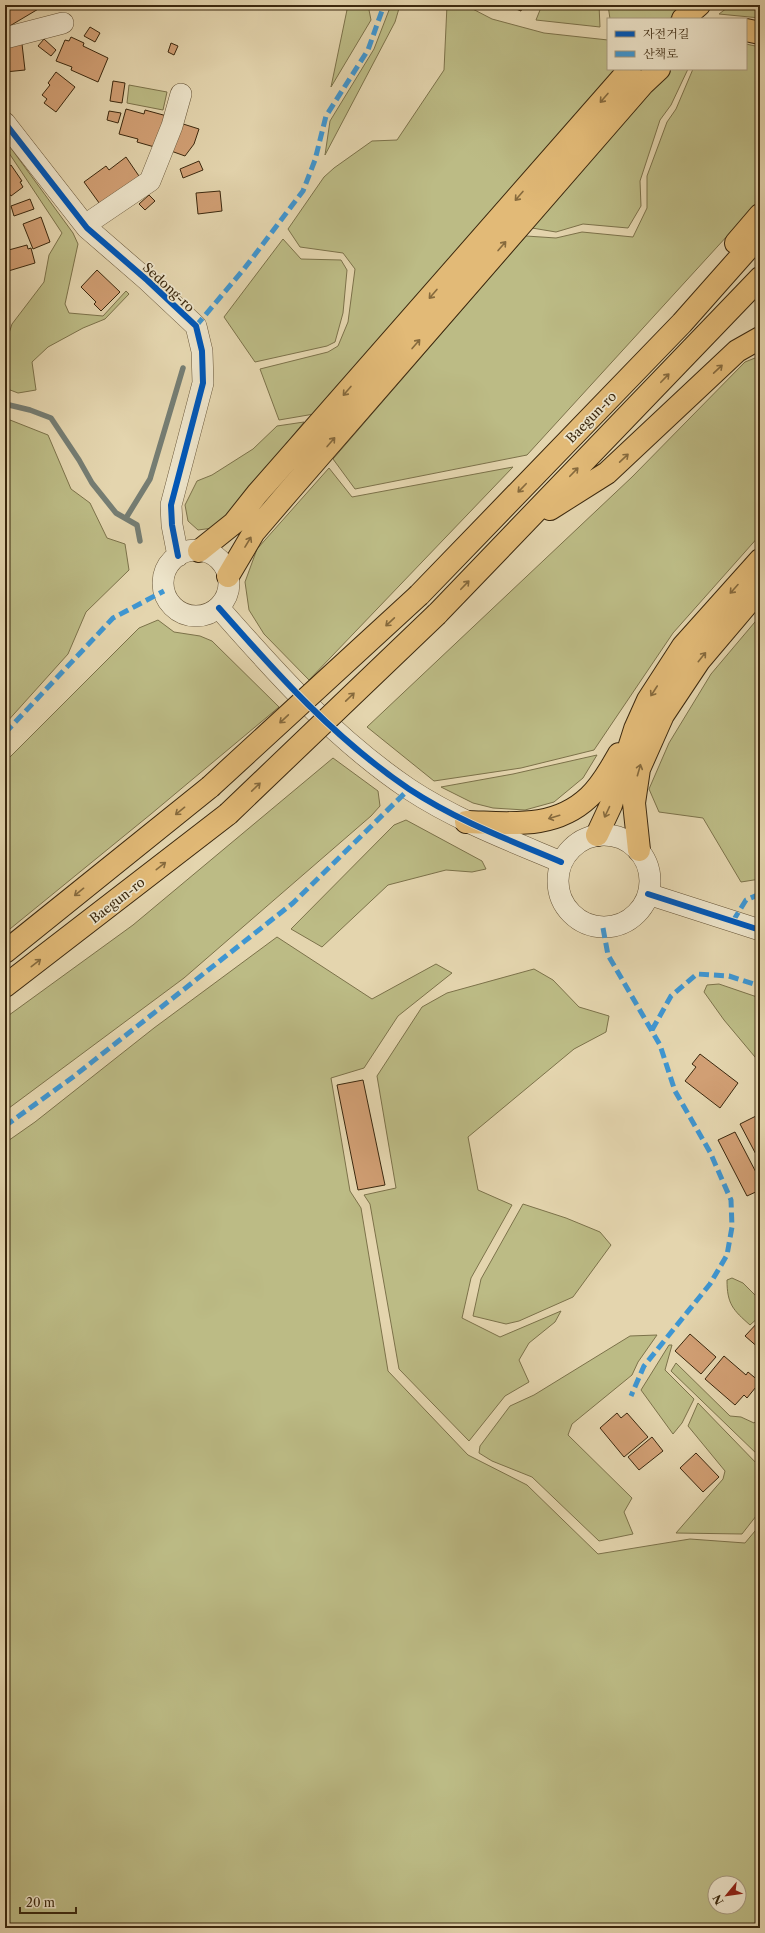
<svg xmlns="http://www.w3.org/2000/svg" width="765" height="1933" font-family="'Libre Caslon Text','Noto Serif KR',serif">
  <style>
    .green { fill: #bcbb85; stroke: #7c724a; fill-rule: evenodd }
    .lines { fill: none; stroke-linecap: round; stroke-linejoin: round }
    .stream { stroke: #757d73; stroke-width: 5.5 }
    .building { fill: #d19f74; stroke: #3b280e }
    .minor-casing { stroke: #655336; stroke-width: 22 }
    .highway-casing { stroke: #3b280e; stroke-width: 24 }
    .minor { stroke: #ede4ca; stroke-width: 21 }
    .highway { stroke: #e2ba77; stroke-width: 22 }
    .highway-bridge-casing { stroke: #3b280e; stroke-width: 24; stroke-linecap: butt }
    .highway-bridge { stroke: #e2ba77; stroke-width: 22 }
    .quiet { stroke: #3e96d2; stroke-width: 5; stroke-dasharray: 10 5; stroke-linecap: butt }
    .cycleway-casing { stroke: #ede4ca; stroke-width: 8 }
    .cycleway { stroke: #0057b8; stroke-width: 6 }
    .oneway { stroke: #866a3d }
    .labels { text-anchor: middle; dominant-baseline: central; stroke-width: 3.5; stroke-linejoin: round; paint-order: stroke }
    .street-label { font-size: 13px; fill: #3b280e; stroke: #ede4ca }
  </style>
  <rect width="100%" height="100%" fill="#e4d5ae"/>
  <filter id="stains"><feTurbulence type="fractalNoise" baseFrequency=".005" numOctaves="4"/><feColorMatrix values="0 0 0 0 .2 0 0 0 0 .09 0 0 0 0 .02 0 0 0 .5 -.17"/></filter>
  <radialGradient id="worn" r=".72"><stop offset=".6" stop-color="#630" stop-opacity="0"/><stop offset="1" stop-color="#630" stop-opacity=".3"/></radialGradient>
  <path class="green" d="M348,5h20l3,15 -40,67z
    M391,5h9l-5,17 -70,133 5,-34 44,-72z
    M447,5h18l27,14 52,14 64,7v29h10l-304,345 -35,6 -19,-51 68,-17 10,-6 10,-24 7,-53 -12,-16 -43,-6 -12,-18 36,-52 10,-9 38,-27 25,-1 47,-70z
    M542,5h57l1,22 -64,-7z
    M608,5h77l-16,14h-59z
    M731,5h29v13l-41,-4z
    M746,44l14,3v153l-233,255 -172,34 -22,-30 193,-223 30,2 26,-6 51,5 14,-29v-32l20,-54 9,-13 17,-40h53z
    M671,69h17l-17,36 -11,15 -20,61 1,25 -13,22 -45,-4 -27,8 -24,-4z
    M129,85l38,7 -4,18 -36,-7z
    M5,140l68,93 5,11 -13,60 4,9 34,3 23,-25 3,3 -24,25 -22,9 -35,19 -16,15 4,28 -18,3 -13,-5v-42l7,-22 32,-42 5,-27 13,-22 -57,-86z
    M283,239l18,20 40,1 6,10 -4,43 -8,29 -8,4 -72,16 -31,-45z
    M760,356v179l-87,98 -79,117 -73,18 -87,13 -67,-54 265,-250 113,-115z
    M5,418l43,17 23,54 19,14 17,35 18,6 4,26 -43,42 -18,42 -63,70z
    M304,422l-80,98 -11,8 -15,2 -10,-9 -3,-16 12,-24 15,-6 41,-26 24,-23z
    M513,467l-204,213 -45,-46 -15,-24 -4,-28 12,-33 72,-81 23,29z
    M760,616v263l-19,3 -38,-64 -44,-6 -10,-23 20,-46 42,-69z
    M158,620l16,12 26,4 12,5 67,66 -128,107 -146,119v-171l134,-134z
    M597,755l-14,23 -29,24 -29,8 -32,-2 -20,-5 -32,-16 72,-13z
    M333,758l45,33 2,15 -9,10 -187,162 -179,133v-93l128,-93z
    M406,820l76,41 4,8 -14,3 -26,-2 -58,15 -66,62 -31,-18 103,-104z
    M277,937l95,62 64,-35 16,9 -54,43 -34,52 -33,10 19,113 11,17 27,163 80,84 59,30 71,69 92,-15 55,4 15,-18v403h-755v-785l30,-21 119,-94zM715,1883h24v24h-24z
    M534,969l19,11 26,27 30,9 -3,16 -32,17 -106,88 10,53 34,15 -41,73 -9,40 38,19 61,-26 -6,11 -26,21 -10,17 10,22 -24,14 -36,45 -70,-72 -29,-165 -6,-9 32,-7 -19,-112 45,-69 25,-14z
    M719,984l41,14v65l-36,-43 -20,-28 3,-7z
    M523,1204l43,14 34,14 11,13 -38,52 -54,24 -13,3 -33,-8 8,-37z
    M732,1278l11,5 17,17v16l-10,9c-17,-15 -23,-21 -23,-45z
    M657,1335l-19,27 -6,13 -60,49 -4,11 64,63 -8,14 9,22 -34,7 -67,-64 -40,-16 -13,-8 1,-7 30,-40 24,-11 96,-59z
    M669,1345h3l-7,25 29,29 -12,24 -9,11 -32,-44z
    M676,1363l54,53 11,1 13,6 6,-6v40l-89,-86z
    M698,1403l62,64v44l-18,23 -66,-1 47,-54 2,-8 -37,-45z"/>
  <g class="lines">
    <path class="stream" d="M5,404l25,6 21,8 28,42 13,23 24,30 21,12 3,16
      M126,518l24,-39 33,-111"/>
  </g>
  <path class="building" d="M5,5h40l-37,22 -3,-5z
    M506,5h17l-2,6z
    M90,27l10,6 -5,9 -11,-6z
    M71,37l13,6 -1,3 25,12 -10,24 -27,-12 1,-3 -16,-6 9,-21 4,1z
    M44,39l12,11 -5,6 -13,-10z
    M171,43l7,3 -4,9 -6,-3z
    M22,44l3,26 -20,2v-26z
    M56,72l19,15 -19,25 -12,-9 3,-4 -5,-4 8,-10 -2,-2z
    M113,81l12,2 -3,20 -12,-2z
    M126,109l18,5 1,-4 22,6 -9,32 -21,-6 1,-3 -19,-5z
    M109,111l12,2 -3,10 -11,-3z
    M180,123l19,6 -5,15 -9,12 -14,-5z
    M126,157l15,22 -39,28 -18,-25 22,-16 3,4z
    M199,161l4,9 -20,8 -3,-9z
    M11,165l11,16 -2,1 3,5 -12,9 -3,-4 -3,2v-25z
    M220,191l2,20 -24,3 -2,-21z
    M149,195l6,6 -10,9 -6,-6z
    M30,199l4,10 -20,7 -3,-10z
    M41,217l9,25 -17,7 -10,-25z
    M27,245l1,4 3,-1 4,15 -30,9v-21z
    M97,270l23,22 -19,19 -7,-7 2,-2 -15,-15z
    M700,1054l38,29 -18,25 -35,-27 11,-14 -4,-3z
    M363,1080l22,105 -27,5 -21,-105z
    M758,1115l2,4v43l-20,-38z
    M735,1132l25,48v10l-13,6 -29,-56z
    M760,1262v9l-5,-5z
    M760,1320v29l-15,-13z
    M690,1334l26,23 -15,17 -26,-23z
    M724,1356l22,19 2,-3 12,10 -13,16 -3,-3 -9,10 -30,-26z
    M617,1413l4,5 6,-5 21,24 -24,20 -24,-29z
    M652,1437l11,14 -24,19 -11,-13z
    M696,1453l23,24 -16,15 -23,-24z"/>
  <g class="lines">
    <g class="minor-casing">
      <path id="minor" d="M5,38l58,-15
        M5,123l82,105 60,52 49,46 6,25 1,32 -32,122 1,20 6,31
        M85,225l65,-44 22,-55 9,-32
        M163 583a33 33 0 1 1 66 0a33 33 0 1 1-66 0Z
        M219,608c58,66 116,131 190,181 47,31 100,51 152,73
        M558 881a46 46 0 1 1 92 0a46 46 0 1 1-92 0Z
        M648,894l112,36"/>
    </g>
    <g class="highway-casing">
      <path id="highway" d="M683,19l16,-14
        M746,30l14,3
        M736,243l24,-28
        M550,509l57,-36 130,-122 23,-13
        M199,551l35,-28 23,-29 373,-425
        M228,576l26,-44 36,-42 353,-406 16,-15
        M419,595l263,-272 78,-88
        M437,614l323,-336
        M466,822c44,1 88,8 123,-25 13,-12 22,-29 30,-43
        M597,835l14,-30 24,-76 13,-29 35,-54 77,-86
        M639,850l-5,-47 5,-34 24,-54 36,-54 61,-72
        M5,952l205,-165
        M5,986l223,-172"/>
    </g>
    <use href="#minor" class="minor"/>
    <use href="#highway" class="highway"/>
    <g class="highway-bridge-casing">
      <path id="highway-bridge" d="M210,787l209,-192
        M228,814l209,-200"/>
    </g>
    <use href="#highway-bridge" class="highway-bridge"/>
    <path class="quiet" d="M196,326l48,-57 59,-78 12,-31 11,-44 42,-66 16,-45
      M5,733l108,-115 51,-27
      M733,921l13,-21 14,-6
      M603,928l5,27 52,90 15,46 35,61 21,48 1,27 -5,28 -17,29 -66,82 -13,30
      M652,1030l19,-34 26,-22 32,2 31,10
      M5,1126l68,-49 220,-174 116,-114"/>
    <g class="cycleway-casing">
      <path id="cycleway" d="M5,123l82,105 60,52 49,46 6,25 1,32 -32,122 1,20 6,31
        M219,608c58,66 116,131 190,181 47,31 100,51 152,73
        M648,894l112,36"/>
    </g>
    <use href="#cycleway" class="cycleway"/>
  </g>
  <defs><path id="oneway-shaft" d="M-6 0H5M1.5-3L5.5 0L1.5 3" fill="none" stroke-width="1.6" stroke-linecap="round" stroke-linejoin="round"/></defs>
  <g class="oneway">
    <use href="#oneway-shaft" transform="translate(604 98) rotate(131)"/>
    <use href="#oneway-shaft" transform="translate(519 196) rotate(131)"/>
    <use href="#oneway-shaft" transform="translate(502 246) rotate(-49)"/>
    <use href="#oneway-shaft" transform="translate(433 294) rotate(131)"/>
    <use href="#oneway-shaft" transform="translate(416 344) rotate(-49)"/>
    <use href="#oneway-shaft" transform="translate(718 369) rotate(-43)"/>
    <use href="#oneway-shaft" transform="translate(665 378) rotate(-46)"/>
    <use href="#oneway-shaft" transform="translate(347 391) rotate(131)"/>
    <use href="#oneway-shaft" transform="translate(331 442) rotate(-49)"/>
    <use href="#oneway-shaft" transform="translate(624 458) rotate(-43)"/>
    <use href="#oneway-shaft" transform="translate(574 472) rotate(-46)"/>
    <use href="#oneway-shaft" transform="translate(522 488) rotate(134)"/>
    <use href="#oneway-shaft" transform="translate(248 542) rotate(-59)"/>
    <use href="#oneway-shaft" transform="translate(465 585) rotate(-46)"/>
    <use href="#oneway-shaft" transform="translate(734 589) rotate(132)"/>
    <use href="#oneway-shaft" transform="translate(390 622) rotate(137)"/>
    <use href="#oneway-shaft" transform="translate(702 657) rotate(-51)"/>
    <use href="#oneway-shaft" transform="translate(654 691) rotate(123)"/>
    <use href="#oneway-shaft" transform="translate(350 697) rotate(-44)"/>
    <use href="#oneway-shaft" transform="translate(284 719) rotate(137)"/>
    <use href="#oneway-shaft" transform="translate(639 770) rotate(-74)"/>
    <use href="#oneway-shaft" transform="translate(256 787) rotate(-44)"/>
    <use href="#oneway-shaft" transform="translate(180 811) rotate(141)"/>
    <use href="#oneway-shaft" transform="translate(607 812) rotate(115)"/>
    <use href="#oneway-shaft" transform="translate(554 817) rotate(163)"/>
    <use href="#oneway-shaft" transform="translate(161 866) rotate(-38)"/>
    <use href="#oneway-shaft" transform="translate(79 892) rotate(141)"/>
    <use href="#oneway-shaft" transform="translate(36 963) rotate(-38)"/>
  </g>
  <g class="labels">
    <g class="street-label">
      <text transform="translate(169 287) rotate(43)">Sedong-ro</text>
      <text transform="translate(591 417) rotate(-46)">Baegun-ro</text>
      <text transform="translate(117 900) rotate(-38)">Baegun-ro</text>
    </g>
  </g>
  <rect width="765" height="1933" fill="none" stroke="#e4d5ae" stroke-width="20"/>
  <rect x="6" y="6" width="753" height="1921" fill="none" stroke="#3b280e" stroke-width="2"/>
  <rect x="10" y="10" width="745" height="1913" fill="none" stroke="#3b280e"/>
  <rect x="607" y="18" width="140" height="52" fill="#ede4ca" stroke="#a6997f"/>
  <rect x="615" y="31" width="20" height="6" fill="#0057b8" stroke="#a6997f"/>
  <text x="643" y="38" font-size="12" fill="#3b280e">자전거길</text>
  <rect x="615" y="51" width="20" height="6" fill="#3e96d2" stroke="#a6997f"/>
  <text x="643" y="58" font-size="12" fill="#3b280e">산책로</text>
  <g transform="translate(727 1895) rotate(241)"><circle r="19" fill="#ede4ca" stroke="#a6997f"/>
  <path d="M0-3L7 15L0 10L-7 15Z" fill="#8f2418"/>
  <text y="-6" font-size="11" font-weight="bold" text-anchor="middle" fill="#3b280e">N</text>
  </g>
  <path d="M20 1907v6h56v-6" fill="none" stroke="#3b280e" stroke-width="2"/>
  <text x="26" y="1907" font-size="12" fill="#3b280e" stroke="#ede4ca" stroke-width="3" paint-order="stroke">20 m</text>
  <rect width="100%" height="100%" filter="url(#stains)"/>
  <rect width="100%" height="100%" fill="url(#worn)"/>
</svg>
